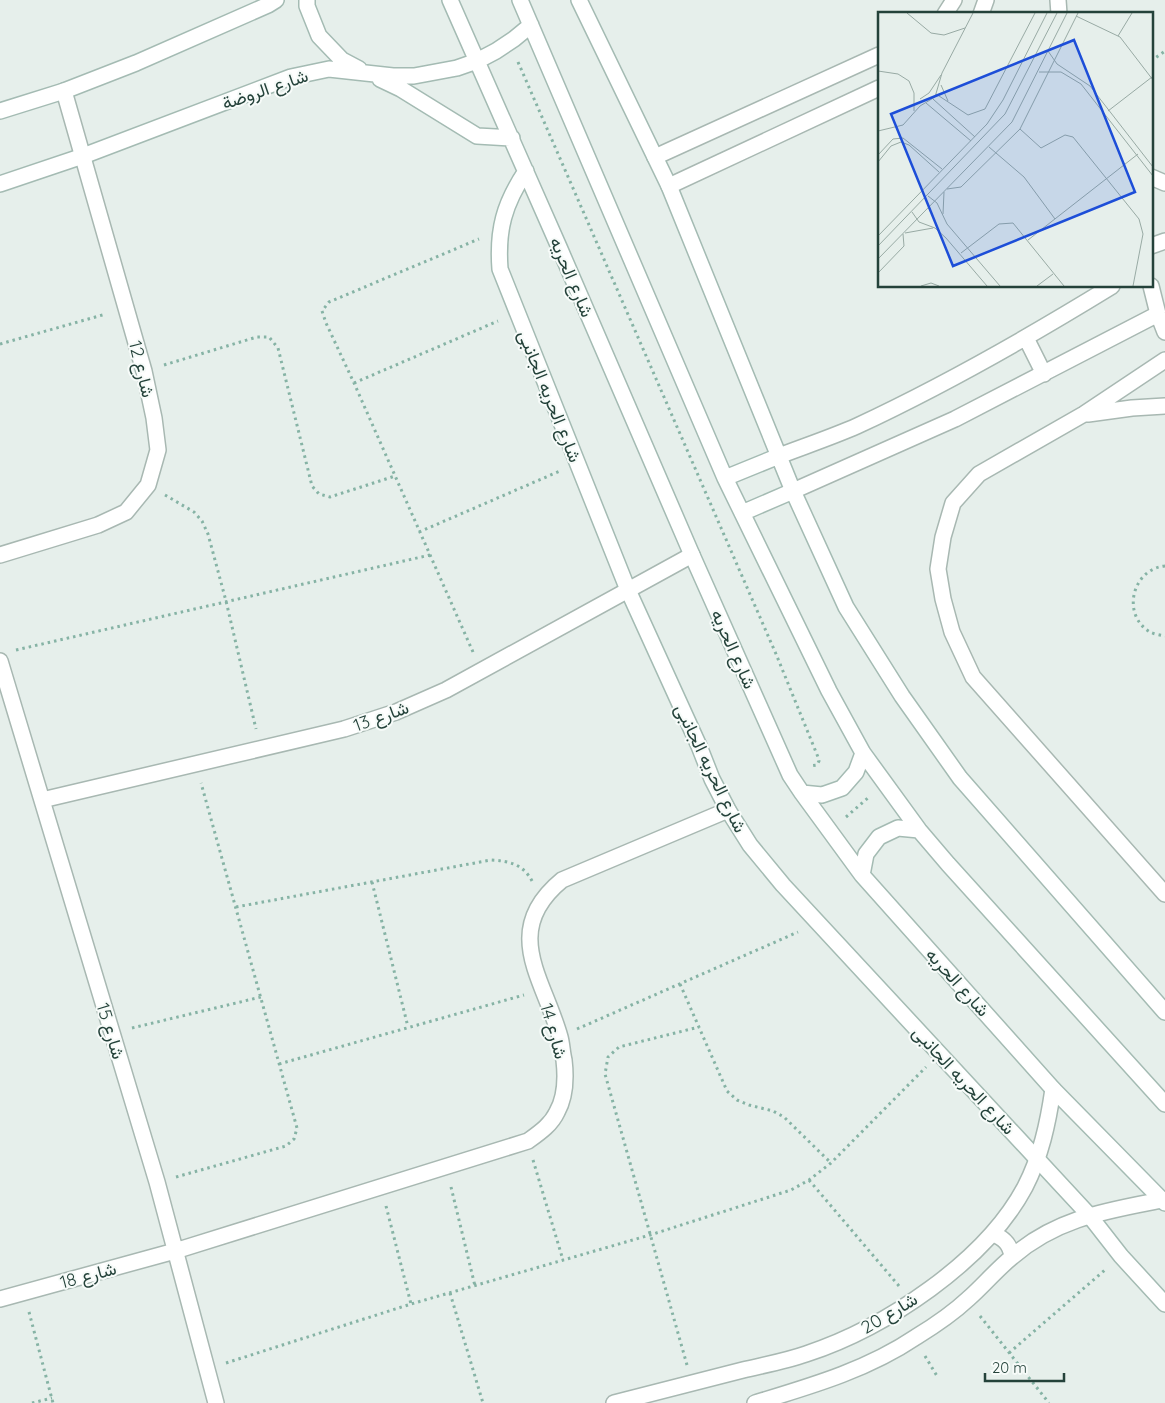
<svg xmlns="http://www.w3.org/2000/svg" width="1165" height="1403" font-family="Quicksand,Vazirmatn,sans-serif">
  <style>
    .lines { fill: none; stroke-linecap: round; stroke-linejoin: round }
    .street-casing { stroke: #a8b8b2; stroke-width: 18 }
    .secondary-casing { stroke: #a4bbb3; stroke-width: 18 }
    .path { stroke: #86b3a5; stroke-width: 3; stroke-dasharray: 2.5 4; stroke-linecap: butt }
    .street { stroke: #fff; stroke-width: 15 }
    .secondary { stroke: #fff; stroke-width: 15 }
    .labels { text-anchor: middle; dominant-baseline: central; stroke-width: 4; stroke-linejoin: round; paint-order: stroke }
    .street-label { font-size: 18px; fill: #24423a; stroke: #f7fbf9 }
    .inset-road { fill: none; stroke: #98aaa4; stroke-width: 1 }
    .view { fill: #1d4ed8; fill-opacity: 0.15; stroke: #1d4ed8; stroke-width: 2.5 }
    .inset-edge { fill: none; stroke: #24423a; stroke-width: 2.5 }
  </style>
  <rect width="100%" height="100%" fill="#e6efeb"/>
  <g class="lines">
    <g class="street-casing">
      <path id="street" d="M1058,0l1,14
        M945,14l9,-14
        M981,14l5,-14
        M655,157l224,-102
        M1151,177l14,6
        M669,186l210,-98
        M1151,246l14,-5
        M1151,286l7,28 7,18
        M1026,338l18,36
        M1165,360l-81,54 -105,60 -26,29 -10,34 -5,32 5,30 9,33 21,45 192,217
        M1088,414l44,-6 33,-2
        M779,456c26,-10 53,-19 78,-30 88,-41 172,-89 255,-140
        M793,491l162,-72 203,-105
        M0,555l98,-30 28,-13 22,-27 10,-35 -4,-32 -10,-47 -80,-280
        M0,661l157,521 59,221
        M42,800l302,-71 52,-17 50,-22 246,-135
        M993,1234c11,4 17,10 19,22
        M0,1299l175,-48 353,-110c11,-8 23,-16 29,-29 9,-16 9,-35 7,-52 -2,-8 -2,-16 -4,-23 -16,-58 -60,-106 2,-157l166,-70
        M614,1403c43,-11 86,-22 129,-33 21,-5 43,-9 63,-16 79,-26 179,-92 219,-167 16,-31 23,-64 28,-98
        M755,1403c56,-17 112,-33 161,-66 18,-11 36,-23 52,-38 15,-13 28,-29 44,-42 45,-39 94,-46 150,-57"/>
    </g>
    <g class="secondary-casing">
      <path id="secondary" d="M307,0v6l12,30 23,24 17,9
        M450,0l109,247 133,308 98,220 12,18 60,82 191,214 112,114
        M520,0l205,478 104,213 34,62 56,77 29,34 217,240
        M579,0l90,186 124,305 53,116 56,89 58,82 205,234
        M380,79l21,10 76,47 35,2
        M0,111l64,-20 72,-28 132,-58 8,-5
        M526,171c-22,33 -29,59 -26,98l128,321 71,156 13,33 16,31 22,35 33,40 306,330 32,41 44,48
        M0,184l83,-28 208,-79 38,-8 64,7h21l43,-8 20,-7 19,-10 18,-12 17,-14
        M725,478l54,-22
        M742,513l51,-22
        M802,793l20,2 20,-7 14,-16 7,-19
        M862,875l4,-21 13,-17 19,-9 21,2"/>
    </g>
    <path class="path" d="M1151,61l14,-10
      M518,62l258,592 42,103 1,4 -2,4 -7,1
      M0,344l106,-30
      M164,365l93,-28h12l9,11 34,138 7,8 11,3 65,-21
      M354,383l144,-62
      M165,495l29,17 8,9 6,13 18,67 30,128
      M419,532l141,-61
      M1165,566c-33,3 -44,49 -15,66 4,2 10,3 15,4
      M16,650l414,-95
      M473,652l-119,-269 -28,-60 -4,-12 7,-9 150,-63
      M846,817l23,-20
      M372,882l36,145
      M236,907l255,-47c18,1 32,4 41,21
      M680,984l47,107 10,9 12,5 24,6 11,6 47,46
      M132,1028l129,-31
      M577,1029l221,-97
      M279,1064l245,-69
      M533,1160l30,100
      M176,1177l110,-31 8,-7 3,-11 -96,-345
      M809,1180l90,106
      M451,1187l24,99
      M386,1206l25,98
      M450,1293l33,110
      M29,1312l24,91
      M980,1316l69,87
      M1009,1353l97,-84
      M925,1356l12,20
      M226,1363l185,-59 239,-69 141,-45 18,-10 22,-17 95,-96
      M687,1365l-82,-291 3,-17 11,-10 80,-20
      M32,1403l20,-5"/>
    <use href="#street" class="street"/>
    <use href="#secondary" class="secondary"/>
  </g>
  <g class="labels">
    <g class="street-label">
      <text transform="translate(265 89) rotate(-19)">شارع الروضة</text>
      <text transform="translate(572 277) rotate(67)">شارع الحريه</text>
      <text transform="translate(142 369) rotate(76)">شارع 12</text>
      <text transform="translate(550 396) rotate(68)">شارع الحريه الجانبى</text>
      <text transform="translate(734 649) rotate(66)">شارع الحريه</text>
      <text transform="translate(381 716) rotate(-20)">شارع 13</text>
      <text transform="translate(711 768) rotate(64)">شارع الحريه الجانبى</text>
      <text transform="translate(958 982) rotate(48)">شارع الحريه</text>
      <text transform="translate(111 1031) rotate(73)">شارع 15</text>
      <text transform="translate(554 1031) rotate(74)">شارع 14</text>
      <text transform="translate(964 1080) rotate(47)">شارع الحريه الجانبى</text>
      <text transform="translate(88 1275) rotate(-15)">شارع 18</text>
      <text transform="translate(889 1313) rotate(-31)">شارع 20</text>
    </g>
  </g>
  <g transform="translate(878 12)">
    <rect width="275" height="275" fill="#e6efeb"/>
    <path class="inset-road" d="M29,1l24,20 13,2 21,-7M198,4l44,21 33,43M240,24l14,-23M170,39l9,13 33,22 63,81M0,59l20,3 11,7 5,12v18M161,60h22l20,12 72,92M63,73l7,16M58,82l32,21 17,-6 50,-96M42,87l9,-6 12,-18M55,87l42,38M48,91l45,38M230,99l44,-34M142,117l21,19 24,-13 8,2 66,82 4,15 -10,52M0,119l25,-6 17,-19 15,-9 7,-24 31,-60M111,135l35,30 31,42M0,143l15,-16 10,-1 39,31M0,150l13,-16 10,-4 8,3 30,27M69,177l14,-2 59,-58 58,-116M50,184l9,7 10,21 53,62M34,200l7,10 16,6 11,10 41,48M65,202l1,-22M27,221l28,-5M0,224l109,-112 16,-24 44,-87M150,228l110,-86M0,234l127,-132 52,-101M83,241l38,-29 14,-1 51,63M0,247l134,-137 55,-109M0,261l26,-27 -1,-12M43,274l10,-3 8,3M159,274l16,-12"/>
    <path class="view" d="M196,28l61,152 -182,74 -62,-152z"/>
    <rect width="275" height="275" class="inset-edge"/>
  </g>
  <path d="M985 1373v8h79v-8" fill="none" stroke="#24423a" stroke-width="2.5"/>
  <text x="992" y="1373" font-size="15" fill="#24423a" stroke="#f7fbf9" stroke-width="4" paint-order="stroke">20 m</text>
</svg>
